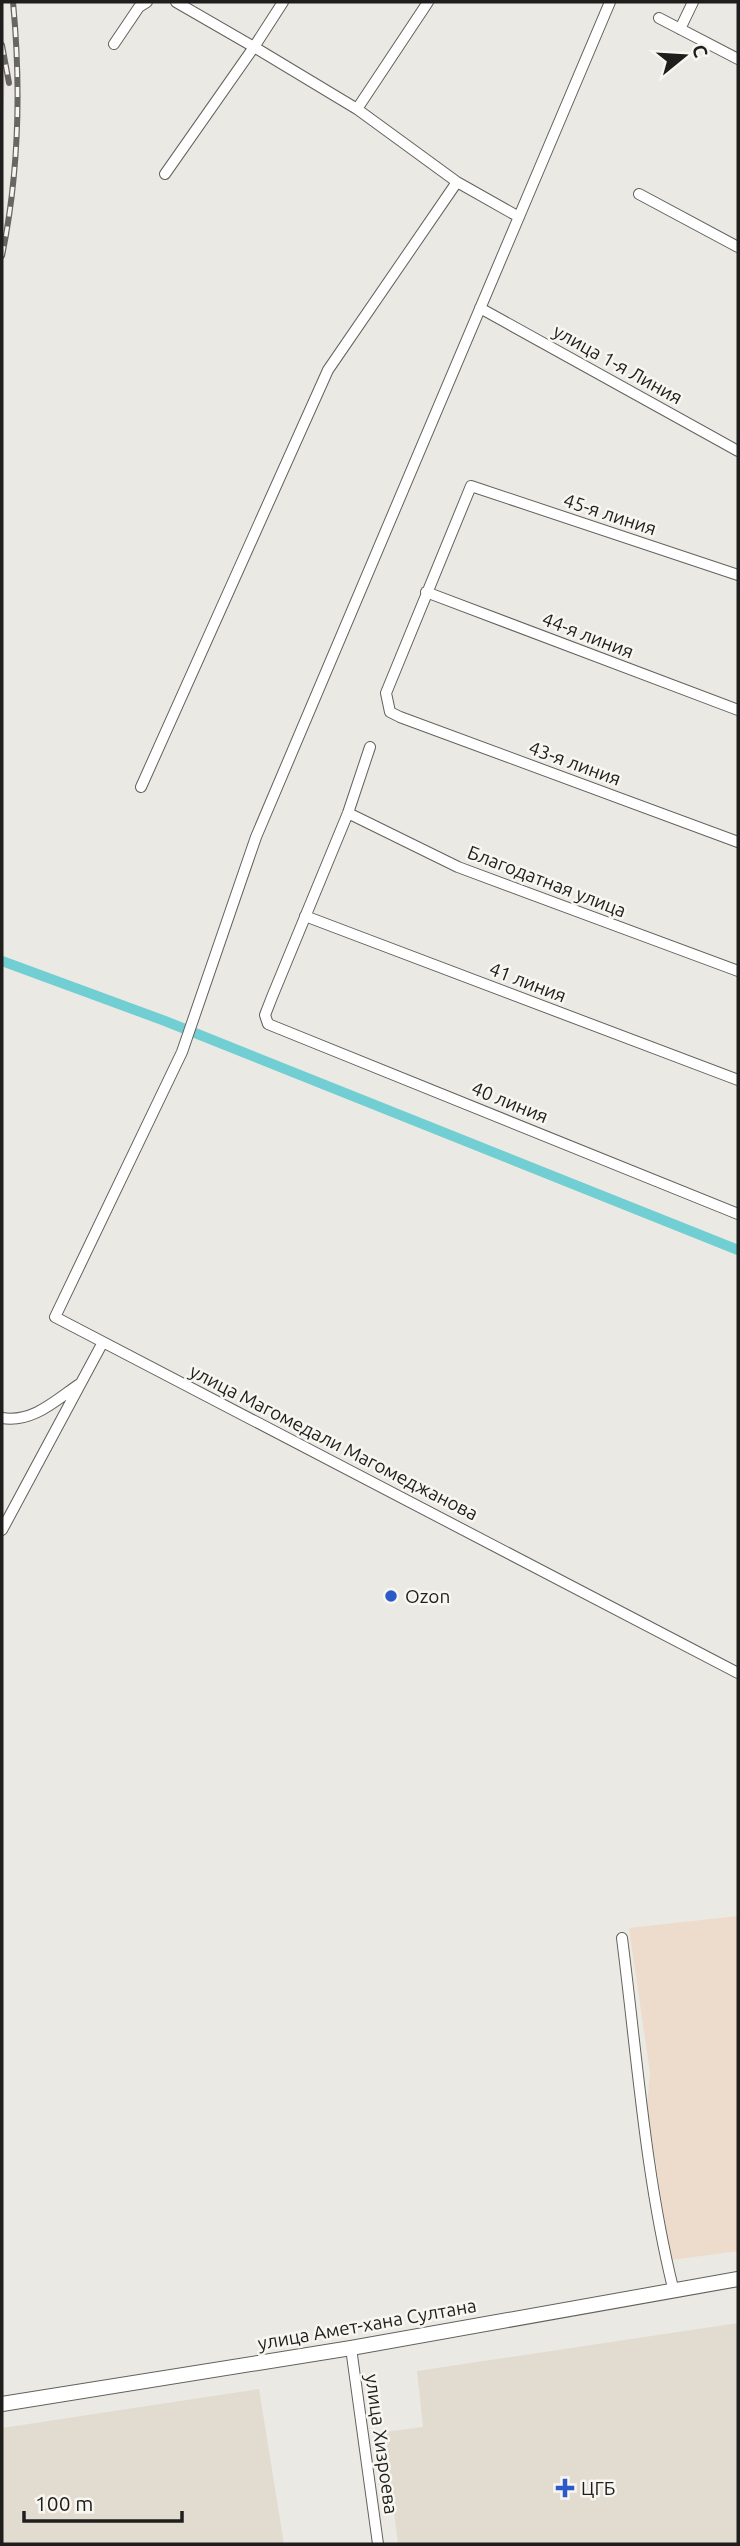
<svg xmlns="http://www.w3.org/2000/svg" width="740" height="2546" font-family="Ubuntu,sans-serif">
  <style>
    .built { fill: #e2dcd0 }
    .education { fill: #eddccb }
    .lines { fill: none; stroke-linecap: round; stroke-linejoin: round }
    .canal { stroke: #71ced3; stroke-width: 10 }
    .minor-casing { stroke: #63615c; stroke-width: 12 }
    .major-casing { stroke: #63615c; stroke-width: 16 }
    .minor { stroke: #fff; stroke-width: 10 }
    .major { stroke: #fff; stroke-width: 14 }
    .rail-casing { stroke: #686663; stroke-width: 6 }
    .rail { stroke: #f8f6f0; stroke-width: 3.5; stroke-dasharray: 10; stroke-linecap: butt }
    .poi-dot { fill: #2a5bc9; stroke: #f8f6f0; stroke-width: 2.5 }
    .labels { text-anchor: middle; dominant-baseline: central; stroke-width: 5; stroke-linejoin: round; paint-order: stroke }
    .street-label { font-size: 19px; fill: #1f1e1c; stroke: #f8f6f0 }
    .poi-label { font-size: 19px; fill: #1f1e1c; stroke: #f8f6f0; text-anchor: start }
  </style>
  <rect width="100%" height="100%" fill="#ebe9e3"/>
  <path class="built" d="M2,17l4,46 -4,71z
    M738,2323v221h-340l-14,-112 39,-5 -6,-56z
    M259,2389l25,155h-282v-116z"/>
  <path class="education" d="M738,1916v335l-67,9 -24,-154 3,-33 -21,-145z"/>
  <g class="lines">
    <path class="canal" d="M2,961l163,60 573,229"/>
    <g class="minor-casing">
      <path id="minor" d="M176,2l78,45 29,-45
        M428,2l-71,107 100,73 62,35
        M610,2l-354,835 -74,215 -127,265 683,356
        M659,18l79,41
        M680,29l13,-27
        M114,44l25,-37 8,-5
        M165,174l89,-127 103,62
        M639,194l99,53
        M480,308l258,143
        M738,575l-267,-89 -85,207 4,19 10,5 338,125
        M426,592l312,118
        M370,747l-22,66 -76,184 -7,18 3,9 470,190
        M141,787l187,-417 129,-188
        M348,813l110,54 280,104
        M305,916l433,164
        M2,1418c30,5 53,-17 76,-33
        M2,1530l101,-188
        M622,1938c15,117 23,236 51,350
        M351,2348l27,196"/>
    </g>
    <g class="major-casing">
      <path id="major" d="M2,2404l349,-56 387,-69"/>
    </g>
    <use href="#minor" class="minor"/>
    <use href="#major" class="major"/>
    <g class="rail-casing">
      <path id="rail" d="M2,45l7,38
        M2,256c17,-83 19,-170 11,-254"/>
    </g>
    <use href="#rail" class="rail"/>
  </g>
  <g class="poi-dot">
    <circle cx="391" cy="1596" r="7"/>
    <path d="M561.5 2477.5h7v7h7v7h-7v7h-7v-7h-7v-7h7z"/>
  </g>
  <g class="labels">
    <g class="street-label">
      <text transform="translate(618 364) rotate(29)">улица 1-я Линия</text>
      <text transform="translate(610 514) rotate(18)">45-я линия</text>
      <text transform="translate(588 635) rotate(21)">44-я линия</text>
      <text transform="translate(575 763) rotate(20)">43-я линия</text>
      <text transform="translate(547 881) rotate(21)">Благодатная улица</text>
      <text transform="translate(528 982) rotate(21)">41 линия</text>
      <text transform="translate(510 1102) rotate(22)">40 линия</text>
      <text transform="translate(334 1442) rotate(27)">улица Магомедали Магомеджановa</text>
      <text transform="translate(367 2324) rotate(-10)">улица Амет-хана Султана</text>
      <text transform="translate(382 2444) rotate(82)">улица Хизроева</text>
    </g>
    <g class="poi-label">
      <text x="405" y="1596">Ozon</text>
      <text x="581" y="2488">ЦГБ</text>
    </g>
  </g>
  <rect width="740" height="2546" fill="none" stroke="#1f1e1c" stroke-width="7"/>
  <g transform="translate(684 56) rotate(72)" stroke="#f8f6f0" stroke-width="5" paint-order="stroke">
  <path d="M0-5L12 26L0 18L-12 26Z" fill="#1f1e1c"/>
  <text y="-10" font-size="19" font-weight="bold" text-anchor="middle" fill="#1f1e1c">С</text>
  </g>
  <path d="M24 2511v10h158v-10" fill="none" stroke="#1f1e1c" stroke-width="3.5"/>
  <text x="35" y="2511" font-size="21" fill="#1f1e1c" stroke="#f8f6f0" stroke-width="5" paint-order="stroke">100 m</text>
</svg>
